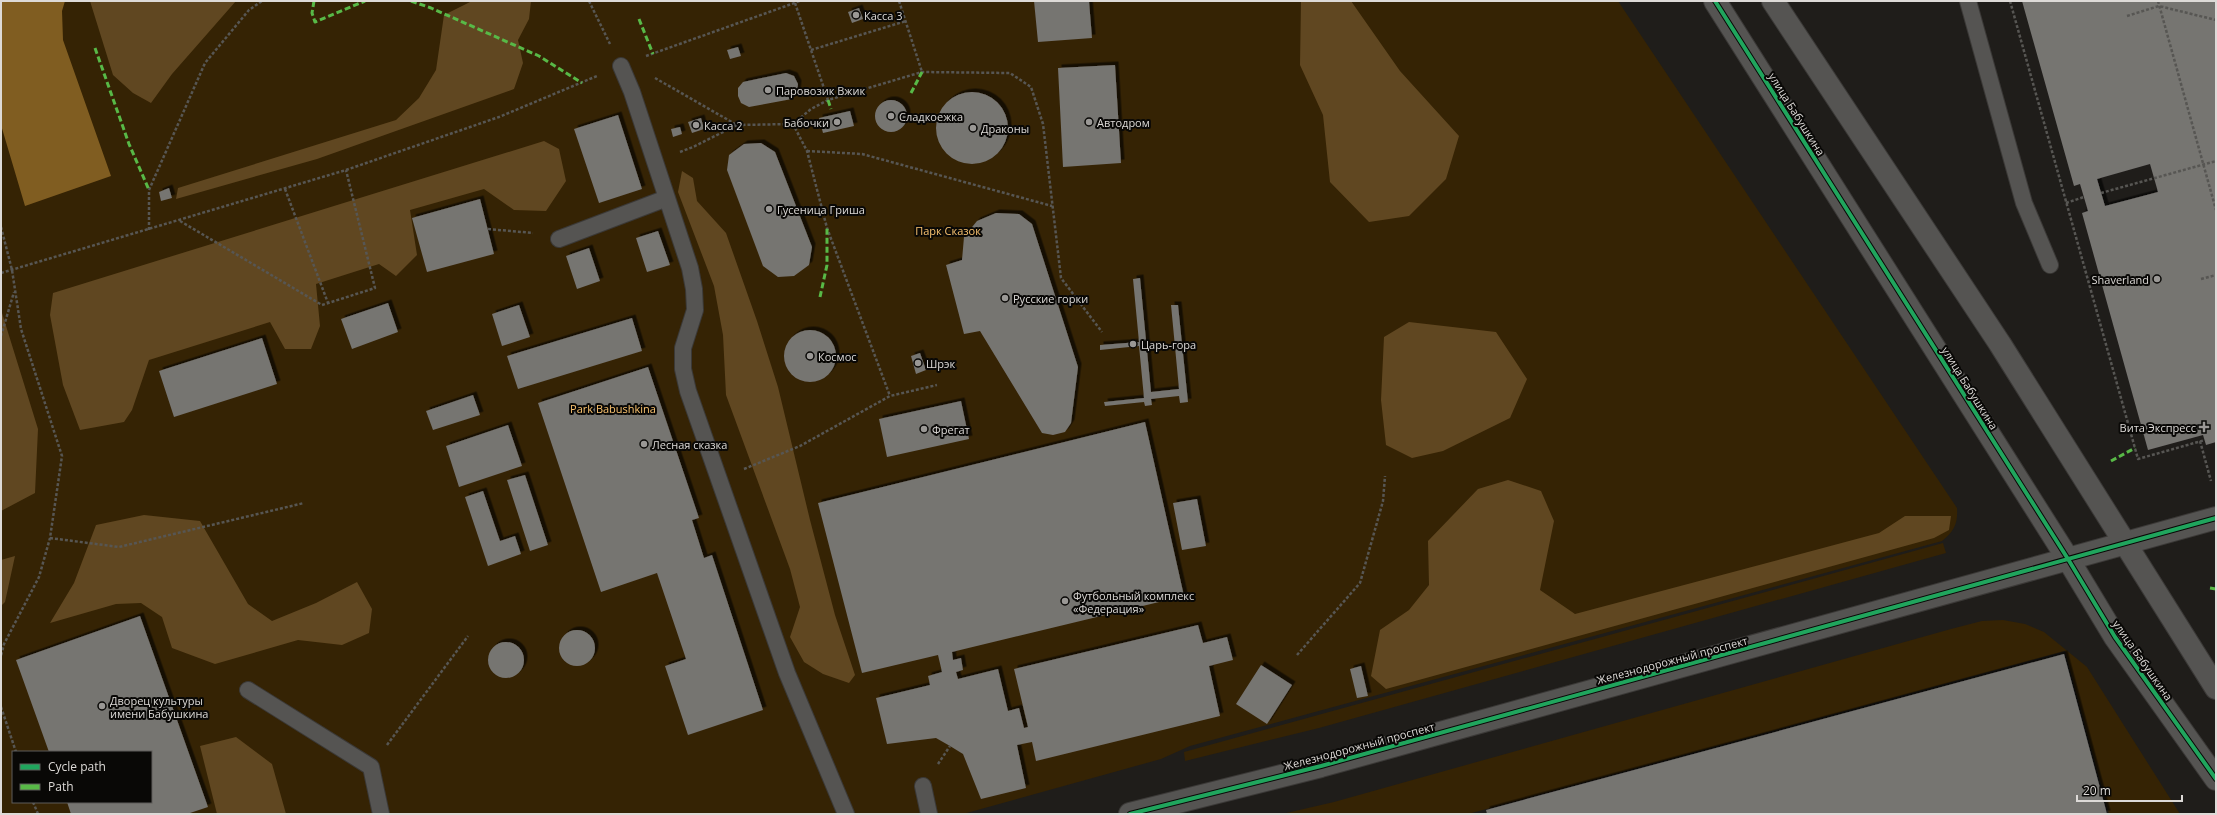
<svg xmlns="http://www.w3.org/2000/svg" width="2217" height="815" font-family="'Open Sans',sans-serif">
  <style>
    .green { fill: #352304; fill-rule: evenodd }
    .forest { fill: #604721 }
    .water { fill: #805d21 }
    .building { fill: #767471; fill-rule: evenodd; filter: url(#shadow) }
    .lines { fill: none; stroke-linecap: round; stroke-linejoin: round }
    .service-casing { stroke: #3b3937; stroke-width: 18 }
    .minor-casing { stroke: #3b3937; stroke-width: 24 }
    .tertiary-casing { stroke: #3b3937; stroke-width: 24 }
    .path { stroke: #575653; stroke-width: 2.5; stroke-dasharray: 3 2; stroke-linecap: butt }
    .service { stroke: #555452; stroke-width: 16 }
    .minor { stroke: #555452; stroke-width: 22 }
    .tertiary { stroke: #555452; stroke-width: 22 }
    .quiet { stroke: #58b947; stroke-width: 3; stroke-dasharray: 6 3; stroke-linecap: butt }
    .cycleway-casing { stroke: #090806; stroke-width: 6 }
    .cycleway { stroke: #20a55d; stroke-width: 4 }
    .poi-dot { fill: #9a9895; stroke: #090806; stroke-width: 1.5 }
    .labels { text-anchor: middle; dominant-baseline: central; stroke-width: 4; stroke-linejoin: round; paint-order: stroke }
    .poi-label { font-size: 11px; fill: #dddad7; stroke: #090806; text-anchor: start }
    .street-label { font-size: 11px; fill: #dddad7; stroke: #090806 }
    .park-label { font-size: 11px; fill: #fac370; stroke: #090806 }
  </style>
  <defs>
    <filter id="shadow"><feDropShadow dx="3.5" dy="-3.5" stdDeviation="0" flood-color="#0009"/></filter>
  </defs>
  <rect width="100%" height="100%" fill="#1f1d1a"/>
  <path class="green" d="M1,1h1617l339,507c1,16 -3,23 -15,33l-752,205 -29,13 -198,55h-962zM13,752h138v50h-138z
    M1943,543l3,10 -627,175 -134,33 -1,-9z
    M2003,620l22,4 19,8 43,35 93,147h-71l-44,-163 -597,163h-186l52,-12 617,-173 31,-8z"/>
  <path class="forest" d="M90,1h146l-64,73 -21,29 -18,-10 -20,-18z
    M472,1h59l-2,18 -11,21 5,23 -9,26 -197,70 -141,40 2,-11 218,-68 23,-22 17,-28 8,-55z
    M1301,1h50l49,70 59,65 -13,43 -37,37 -40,6 -39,-40 -7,-67 -23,-50z
    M544,141l15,8 7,32 -20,30 -32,-1 -30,-21 -74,21 7,45 -21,21 -17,-12 -63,20 4,42 -9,23h-26l-15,-27 -121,38 -17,50 -8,12 -44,8 -17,-45 -13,-70 3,-22z
    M682,171l11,7 4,23 29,32 31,88 21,66 32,133 25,95 20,60 -6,8 -26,-9 -19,-12 -14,-25 10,-30 -10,-38 -64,-174 -3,-60 -9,-49 -36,-94z
    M2,313l36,116 -3,64 -34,18z
    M1409,322l87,10 31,47 -17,39 -67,33 -31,7 -26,-13 -5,-45 3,-63z
    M1508,480l33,11 13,30 -14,69 35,24 304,-81 26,-17h46l-2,14 -15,8 -548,151 -15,-13 9,-46 29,-20 20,-25 -1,-44 50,-52z
    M144,515l56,6 48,83 24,17 44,-18 41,-21 15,27 -3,24 -27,12 -44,-5 -83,24 -43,-16 -10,-31 -21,-14 -25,1 -66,19 24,-40 22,-58z
    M15,556l-10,46 -4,4v-46z
    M236,737l36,27 14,50h-69l-17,-68z"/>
  <path class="water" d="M1,1h64l-3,10 1,29 48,136 -86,30 -24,-81z"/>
  <path class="building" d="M1034,1h55l3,37 -54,4z
    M2022,1h194v441l-10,3 -3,-10 -55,15 -66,-237 6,-2 -8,-27 -6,2zM2150,164l8,28 -53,14 -8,-27z
    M859,8l4,11 -11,4 -4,-11z
    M738,47l3,9 -11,3 -3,-9z
    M1115,65l6,98 -58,4 -5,-99z
    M786,73l8,3 4,8 -1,9 -5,6 -43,8 -8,-4 -3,-7v-8l5,-6z
    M936 128a36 36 0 1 1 72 0a36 36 0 1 1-72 0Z
    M875 116a16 16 0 1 1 32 0a16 16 0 1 1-32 0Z
    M850,111l4,15 -31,7 -4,-15z
    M618,115l24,74 -43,14 -25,-74z
    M701,118l3,11 -12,4 -4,-11z
    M680,127l2,7 -9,3 -2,-8z
    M761,143l14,9 37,95 -3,18 -15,11 -16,1 -15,-11 -36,-96 2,-15 15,-11z
    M169,188l3,10 -11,3 -2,-9z
    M480,199l14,55 -67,18 -15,-54z
    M996,213l23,1 13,10 46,143 -7,56 -6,9 -12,3 -11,-2 -62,-102 -16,3 -18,-69 16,-5 2,-23 13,-16z
    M658,231l12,34 -23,7 -11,-34z
    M589,248l11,33 -23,8 -11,-33z
    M1140,278l11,114 28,-3 -8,-84h7l10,97 -8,1 -1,-7 -28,3 1,6 -7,1 -1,-4 -39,4 -1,-4 40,-4 -5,-52 -39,4v-5l39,-3 -6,-63z
    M388,303l10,29 -46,17 -11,-30z
    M519,305l11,32 -28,9 -10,-32z
    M632,318l10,33 -124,38 -11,-33z
    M784 356a26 26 0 1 1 52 0a26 26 0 1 1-52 0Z
    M262,338l15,46 -103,33 -15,-46z
    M920,353l6,17 -10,4 -5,-18z
    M648,367l51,151 -7,2 12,38 8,-3 51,155 -75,25 -23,-69 21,-7 -29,-86 -56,19 -63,-189z
    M473,395l7,20 -47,15 -7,-19z
    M961,401l8,38 -82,18 -8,-38z
    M1145,422l39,174 -232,56 1,8 8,-2 2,12 -7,2 2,7 40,-10 10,42 11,-3 5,20 4,-1 -14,-58 184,-44 5,18 24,-6 6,23 -24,6 11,50 -184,45 -4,-19 -15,3 9,43 -45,11 -18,-45 -13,-8 -14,-8 -49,6 -11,-46 54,-13 -2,-9 14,-4 -4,-17 -76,18 -44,-170z
    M508,425l14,41 -63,21 -13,-41z
    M525,475l23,70 -18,6 -23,-71z
    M483,491l17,50 15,-5 6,18 -33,12 -23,-69z
    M1197,499l9,47 -24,4 -9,-47z
    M140,616l68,191 -21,7h-116l-4,-12h84v-50h-102l-33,-92z
    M559 648a18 18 0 1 1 36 0a18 18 0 1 1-36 0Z
    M488 660a18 18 0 1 1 36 0a18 18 0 1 1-36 0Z
    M2064,654l43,160h-620l-1,-4z
    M1261,665l31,20 -25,39 -31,-20z
    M1361,666l7,30 -11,2 -7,-29z"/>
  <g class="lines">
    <g class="service-casing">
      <path id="service" d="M1968,1l56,202 26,62
        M621,66l11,26 58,176 4,21 1,21 -12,38v21l5,22 99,282 59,141
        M559,239l108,-41
        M248,690l123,77 10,47
        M923,786l6,28"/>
    </g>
    <g class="minor-casing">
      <path id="minor" d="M1130,814l191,-48 895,-248"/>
    </g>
    <g class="tertiary-casing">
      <path id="tertiary" d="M1715,1l353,558 47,78 101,142
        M1773,1l227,343 216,344"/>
    </g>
    <path class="path" d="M589,1l21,43
      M899,1l23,71
      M2010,1l128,458 67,-19
      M2158,1l58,209
      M795,3l33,97
      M2127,16l32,-10 57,14
      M811,50l95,-29
      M646,56l154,-55
      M655,78l82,47 56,-1 14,27 20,77 63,168
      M793,124l18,-15 17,-9 94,-28 88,1 21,14 12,37 18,154 41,54
      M807,151l55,3 190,52
      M680,152l13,-5 44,-22
      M285,189l43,114
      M2101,193l115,-32
      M2066,203l18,-6
      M180,221l142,84 53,-17 -29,-118
      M1,227l11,43 9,59 41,127 -12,82 -11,39 -35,67 -3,12
      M488,229l45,4
      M149,230v-40l56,-127 44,-53 13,-9
      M1,273l345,-103 153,-53 98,-41
      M2201,279l15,-4
      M1,336l13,-44
      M2200,441l11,40
      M744,469l56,-23 90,-50 47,-11
      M50,538l69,9 185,-44
      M1297,655l63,-72 23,-82 2,-25
      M1,707l15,45
      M387,745l81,-109
      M938,764l12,-18
      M33,802l5,12"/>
    <use href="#service" class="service"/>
    <use href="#minor" class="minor"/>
    <use href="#tertiary" class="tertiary"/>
    <path class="quiet" d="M314,1l-2,12 3,9 50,-21
      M411,1l20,7 108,48 43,27
      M639,19l14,35
      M95,48l34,96 20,46
      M911,93l11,-21
      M828,100l3,9
      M820,297l7,-32v-37
      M2111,461l24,-13
      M2210,588l6,1"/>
    <g class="cycleway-casing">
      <path id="cycleway" d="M1715,1l353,558 47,78 101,142
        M1130,814l191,-48 895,-248"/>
    </g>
    <use href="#cycleway" class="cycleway"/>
  </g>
  <g class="poi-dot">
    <circle cx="856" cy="15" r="4"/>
    <circle cx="768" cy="90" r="4"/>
    <circle cx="891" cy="116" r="4"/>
    <circle cx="837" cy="122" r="4"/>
    <circle cx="1089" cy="122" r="4"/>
    <circle cx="696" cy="125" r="4"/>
    <circle cx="973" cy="128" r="4"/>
    <circle cx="769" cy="209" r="4"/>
    <circle cx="2157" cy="279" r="4"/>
    <circle cx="1005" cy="298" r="4"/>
    <circle cx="1133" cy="344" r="4"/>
    <circle cx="810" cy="356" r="4"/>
    <circle cx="918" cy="363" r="4"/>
    <path d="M2202 421h4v4h4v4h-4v4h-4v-4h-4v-4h4z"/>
    <circle cx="924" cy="429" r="4"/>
    <circle cx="644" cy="444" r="4"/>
    <circle cx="1065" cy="601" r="4"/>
    <circle cx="102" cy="706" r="4"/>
  </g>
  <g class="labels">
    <g class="poi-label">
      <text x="864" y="15">Касса 3</text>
      <text x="776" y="90">Паровозик Вжик</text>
      <text x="899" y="116">Сладкоежка</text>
      <text x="829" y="122" text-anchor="end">Бабочки</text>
      <text x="1097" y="122">Автодром</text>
      <text x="704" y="125">Касса 2</text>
      <text x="981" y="128">Драконы</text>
      <text x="777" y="209">Гусеница Гриша</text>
      <text x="2149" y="279" text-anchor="end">Shaverland</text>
      <text x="1013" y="298">Русские горки</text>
      <text x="1141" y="344">Царь-гора</text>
      <text x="818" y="356">Космос</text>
      <text x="926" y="363">Шрэк</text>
      <text x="2196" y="427" text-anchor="end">Вита Экспресс</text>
      <text x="932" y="429">Фрегат</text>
      <text x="652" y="444">Лесная сказка</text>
      <text x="1073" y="595">Футбольный комплекс<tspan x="1073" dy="13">«Федерация»</tspan></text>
      <text x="110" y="700">Дворец культуры<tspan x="110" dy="13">имени Бабушкина</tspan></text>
    </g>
    <g class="street-label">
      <text transform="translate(1797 114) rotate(58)">улица Бабушкина</text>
      <text transform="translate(1970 388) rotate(58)">улица Бабушкина</text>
      <text transform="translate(1672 660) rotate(-15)">Железнодорожный проспект</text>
      <text transform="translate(2143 660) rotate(55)">улица Бабушкина</text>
      <text transform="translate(1359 746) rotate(-15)">Железнодорожный проспект</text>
    </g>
    <g class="park-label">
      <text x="948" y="230">Парк Сказок</text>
      <text x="613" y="408">Park Babushkina</text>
    </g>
  </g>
  <rect width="2217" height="815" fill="none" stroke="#dddad7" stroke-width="4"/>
  <rect x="12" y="751" width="140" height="52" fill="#090806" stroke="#5e5c5a"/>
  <rect x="20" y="764" width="20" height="6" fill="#20a55d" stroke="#5e5c5a"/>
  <text x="48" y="771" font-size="12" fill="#dddad7">Cycle path</text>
  <rect x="20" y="784" width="20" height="6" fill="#58b947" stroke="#5e5c5a"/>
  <text x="48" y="791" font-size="12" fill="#dddad7">Path</text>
  <path d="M2077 795v6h105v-6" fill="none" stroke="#dddad7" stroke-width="2"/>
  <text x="2083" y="795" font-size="12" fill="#dddad7" stroke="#090806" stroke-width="3" paint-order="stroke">20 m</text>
</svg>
